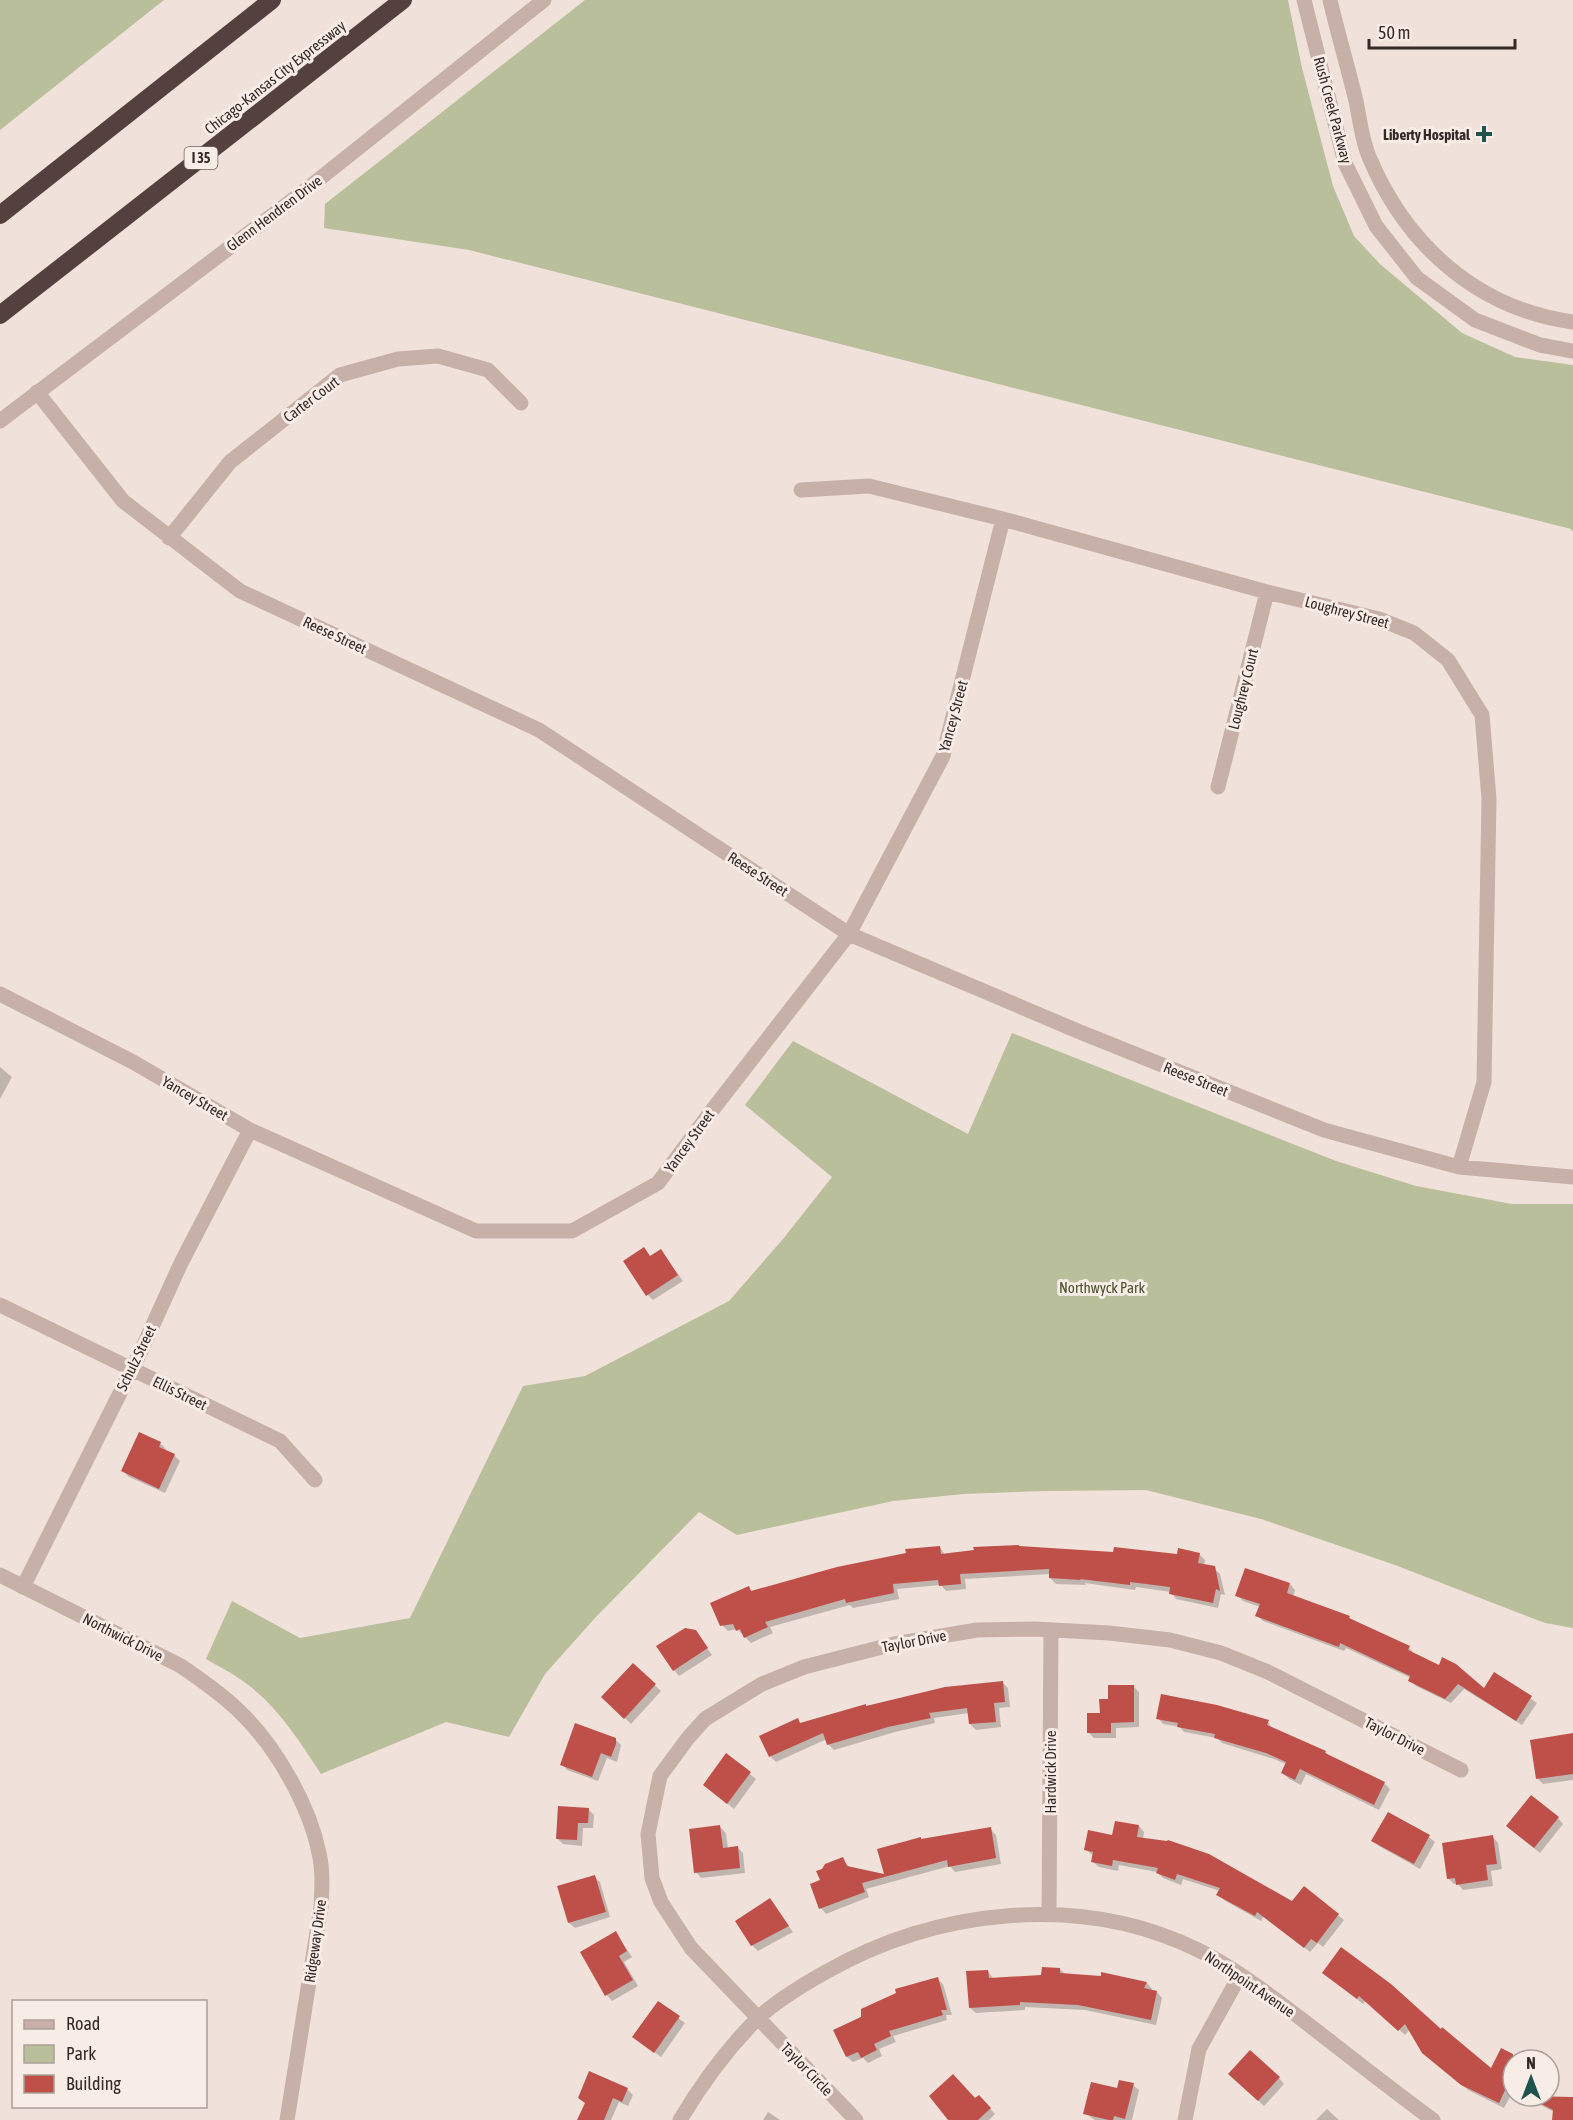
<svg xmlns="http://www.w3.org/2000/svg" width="1573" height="2120" font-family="'Asap Condensed',sans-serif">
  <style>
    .green { fill: #b9be9b }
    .shadow { fill: #0003 }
    .building { fill: #bf5049 }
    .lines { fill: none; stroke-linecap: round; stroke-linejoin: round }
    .minor { stroke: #c7b0a7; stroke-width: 15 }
    .tertiary { stroke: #c7b0a7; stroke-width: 15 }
    .motorway { stroke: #54413f; stroke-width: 18 }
    .poi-dot { fill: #1f534d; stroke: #f8ece6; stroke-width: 2 }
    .labels { text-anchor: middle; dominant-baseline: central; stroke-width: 6; stroke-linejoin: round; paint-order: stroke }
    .shield { fill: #f8ece6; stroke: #6f6460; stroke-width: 1.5 }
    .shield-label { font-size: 14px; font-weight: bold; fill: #342927 }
    .street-label { font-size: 15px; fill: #342927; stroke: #f8ece6 }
    .poi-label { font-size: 15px; font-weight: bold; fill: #342927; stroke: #f8ece6; text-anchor: end }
    .park-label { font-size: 15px; fill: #4a512c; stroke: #f8ece6 }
  </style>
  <rect width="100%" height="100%" fill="#f0e2da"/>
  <path class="green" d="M0,0h164l-164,130z
    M585,0h703l14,68 31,118 21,50 26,28 82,69 53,24 58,8v167l-2,-3 -1102,-279 -145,-22 1,-24z
    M1012,1033l324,128 80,25 96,18h61v424l-28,-5 -150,-58 -134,-46 -115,-29 -102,1 -80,3 -71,7 -156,34 -38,-23 -104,106 -50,56 -36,63 -63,-15 -125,52c-21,-32 -43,-67 -74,-90 -13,-10 -27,-17 -41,-25l26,-58 68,37 110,-20 113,-232 62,-10 144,-75 54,-62 49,-62 -87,-72 48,-64 175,93z"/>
  <path class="shadow" d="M0,1067l12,10 -12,22z
    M661,1251l22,30 -30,19 -5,-5 3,-38z
    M140,1434l21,10 5,5 -1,2 9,4 6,6 -15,32 -36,-16 -6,-6z
    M940,1547l5,8 75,-7 158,8 21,-2 6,6 -1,5 10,3 6,6 5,21 -4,-1 -3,14 -42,-9 -5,-7 -35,-5 -1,3 -50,-7 1,2 -30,-1 -6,-6 1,-4 -86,5 1,10 -20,2 -5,-6 -44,4 2,10 -46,9 -3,-3 -80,22 3,6 -22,10 -14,-14 -9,2 -6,-6 26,-37 5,4z
    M1290,1584l5,6 -2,7 56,21 60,30 5,5 70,37 10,-16 43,29 -15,22 -58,-36 -13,14 -35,-17 -6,-6 1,-2 -65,-30 -2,3 -81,-30 -6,-6 3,-8 -17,-6 -6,-6z
    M695,1631l17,24 -33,21 -5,-6z
    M633,1665l28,26 -30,33 -28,-27z
    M1002,1682l6,6 2,19 -11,1 2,19 -25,3 -6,-6 -1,-11 -35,5 1,5 -40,9 -61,18 -6,-6 -1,-5 -51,23 -6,-6 -9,-20 36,-16 4,4 64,-19 2,2z
    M1133,1686l6,6v35l-23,1v10h-22l-6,-6 21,-32z
    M1158,1718l110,4 5,7 52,23 6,5 53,26 6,6 -11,21 -73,-36 -5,11 -12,-6 -6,-6 3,-9 -12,-5 -52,-16 -5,-5 -33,-6 -4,-5 -17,-3z
    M1573,1735v45l-30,4 -5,-5z
    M615,1739l6,6 -4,17 -10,-4 -9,23 -31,-11 -5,-6z
    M727,1756l29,23 -22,30 -29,-24z
    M588,1809l6,6 -1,13h-10l-1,18 -19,-2 -6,-6z
    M1388,1814l41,23 6,5 -15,27 -41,-23 -6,-5z
    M1558,1818l5,6 -23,29 -26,-21z
    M1139,1826l5,6 -1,7 150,64 11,-15 40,32 -21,27 -5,-4 -8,9 -46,-36 -3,5 -37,-21 -6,-6 2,-3 -37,-12 -2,6 -18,-7 -6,-6 -38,-7 -1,6 -19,-4 -6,-5 1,-6 -8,-6z
    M720,1827l6,6 2,16 9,-2 6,6 2,20 -44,5 -5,-6z
    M990,1829l6,6 5,29 -46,8 -5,-6 -84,23 3,8 -43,17 -5,-6 1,-27 20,-23 8,10 36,8 36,-35z
    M1493,1837l5,6 4,26 -11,2 2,15 -30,4 -6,-7 -3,1 -6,-6z
    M594,1877l6,5 10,35 -35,11 -6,-5z
    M770,1900l23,32 -35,19 -6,-6z
    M616,1933l16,24 -8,5 14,24 -26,15 -5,-6 -25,-42z
    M1060,1969l6,6 36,2 1,-3 44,9 5,6 -1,2 6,1 5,6 -6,27 -71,-15 -60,-3v3l-49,3 -6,-5 18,-37 6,9 48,-4z
    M1330,1978l111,53 50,40 10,-21 20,10h-8v31l-9,17 -36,-18 -38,-32 -20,-29 -5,6 -39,-35 -3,4z
    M937,1979l6,5 9,31h-6l1,5 -54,16 3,6 -17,7 3,7 -14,7 -5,-5 -10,4 -6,-5 -12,-27z
    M658,2003l27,20 -24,34 -27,-20z
    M1549,2075l4,4 -4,9z
    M1279,2078l5,6 -20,22 -28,-26z
    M1133,2085l6,5 -7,30h-37l-10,-7 33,-23z
    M627,2089l6,6 -5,11 -9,-4 -8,18h-32l7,-16z
    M1523,2096l50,3v21h-20l1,-8z
    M979,2097l16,17 -6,6h-39z
    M1327,2109l12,11h-23z
    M768,2112l12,8h-17z"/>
  <path class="building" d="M644,1247l6,9 11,-7 17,26 -32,21 -23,-35z
    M139,1432l22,10 -2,5 16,7 -16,35 -38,-18z
    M1019,1545v1l94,6 1,-5 63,7 1,-6 22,5 -2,10 17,3 5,25 -4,-2 -3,14 -44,-9 1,-7 -40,-5v3l-50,-6 1,1 -32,-2v-9l-89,5 1,10 -22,2 -1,-6 -45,4 1,9 -48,10 -1,-4 -80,23 3,5 -24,11 -4,-9 -4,2 -3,-7 -13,2 -10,-23 39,-17 2,5 86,-24 69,-14 -1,-4 35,-3 1,8 33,-4 -1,-3z
    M1245,1568l45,15 -3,10 63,23 -1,2 61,28 -2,4 31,15 3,-8 14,7 28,24 10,-16 38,24 -16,25 -58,-37 -13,15 -37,-18 2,-5 -70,-33 -1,4 -84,-31 5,-12 -25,-8z
    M685,1628l11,2 12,18 -35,23 -17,-25z
    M633,1663l23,21 -32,35 -23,-22z
    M1003,1681l2,21 -11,1 2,19 -27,2 -2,-16 -38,5 2,5 -43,9 -61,18 -4,-12 -54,24 -10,-21 39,-18 2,5 66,-19v2l79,-19z
    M1108,1685h26v37l-23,1v10h-24v-20h13l-1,-14h9z
    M1161,1694l56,11 52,15 -2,5 59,26 -1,2 60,29 -11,23 -74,-36 -5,11 -14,-7 5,-11 -20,-9 -52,-15 1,-4 -38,-7 1,-4 -22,-4z
    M575,1723l41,15v6l-5,13 -10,-4 -9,24 -32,-12z
    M1573,1733v41l-37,5 -6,-39z
    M726,1753l25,19 -24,32 -24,-19z
    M1531,1795l28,22 -25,31 -28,-22z
    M558,1806l31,2 -1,15h-10l-1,17 -21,-1z
    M1388,1812l42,23 -16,29 -43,-23z
    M1115,1821l24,4 -2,12 30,4 1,-1 41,14 83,47 12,-15 35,28 -22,29 -6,-4 -7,9 -47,-36 -2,4 -39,-21 4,-7 -43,-14 -2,6 -19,-7 2,-5 -45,-8 -1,6 -21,-4 2,-10 -9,-2 4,-20 24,5z
    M720,1825l3,23 15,-2 2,22 -46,5 -5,-44z
    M991,1827l5,31 -48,9 -1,-7 -85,23 3,9 -46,17 -9,-25 10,-4 -4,-9 6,-2 3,-5 18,-7 4,9 37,8 -7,-25 44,-12v2z
    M1493,1835l4,29 -11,1 2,15 -32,5 -1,-7 -8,1 -5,-36z
    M595,1875l11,37 -38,11 -11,-37z
    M770,1898l19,28 -38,20 -16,-25z
    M616,1931l11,20 -8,5 14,24 -28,16 -25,-44z
    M1341,1947l50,37 50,45 1,-2 49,41 10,-20 12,6v35l-6,-3 -8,17 -38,-18 -39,-32 -17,-29 -7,7 -39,-35 -2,3 -35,-26z
    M1042,1967l18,1v5l41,3v-4l46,10 -3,6 13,3 -6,29 -73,-15 -58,-3v3l-51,3 -3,-37 22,-1 1,8 52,-3z
    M938,1977l9,33h-6l2,5 -54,16 2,5 -17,8 3,6 -16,8 -3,-6 -12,5 -13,-27 28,-13v-8l35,-16 -1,-4z
    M658,2001l22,15 -26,37 -22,-16z
    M1250,2050l30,27 -22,24 -30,-27z
    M589,2071l39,17 -6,14 -9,-4 -9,22h-27l8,-17 -7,-5z
    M953,2074l22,24 4,-3 12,13 -13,12h-30l-19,-24z
    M1119,2080l15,3 -9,36 -11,-3 -1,4h-4l-26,-6 8,-32 26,6z
    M1526,2096l47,1v23h-21l1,-10z"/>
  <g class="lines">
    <path class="minor" d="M1304,0l41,163 31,63 41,52 58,42 65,25 33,6
      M1330,0c8,34 18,68 26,101 4,19 6,41 14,58 37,87 108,150 203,163
      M37,392l86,109 117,90 299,139 310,204 231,98 244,98 135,37 114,10
      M801,490l68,-4 134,33 264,73 112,27 35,14 34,27 34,55 7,84 -5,283 -25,85
      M169,538l61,-76 110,-87 58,-16 40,-3 50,14 33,33
      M1218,787l49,-195
      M0,994l133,68 117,68 226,101h96l86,-48 52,-70 139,-179 94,-178 60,-237
      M0,1305l280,136 35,39
      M23,1587l118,-236 40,-88 69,-133
      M1049,1914l2,-284
      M680,2120c22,-37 47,-71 77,-101 19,-18 44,-33 67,-46 112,-64 256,-81 374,-23 37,18 70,44 102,68 44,34 88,69 133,102
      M856,2120l-165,-172 -30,-46 -9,-24 -4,-44 12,-58 28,-38 17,-19 57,-35 42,-17 90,-23 83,-14 58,-1 74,4 61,7 51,13 47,19 193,98
      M1185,2120l14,-71 41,-74"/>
    <path class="tertiary" d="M0,421l303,-229 241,-192
      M0,1575l181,91c20,14 41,28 58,45 36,34 70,93 80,142 4,17 3,36 2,54l-34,213"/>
    <path class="motorway" d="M0,215l272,-215
      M0,315l403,-315"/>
  </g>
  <path class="poi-dot" d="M1481 125h6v6h6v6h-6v6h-6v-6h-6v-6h6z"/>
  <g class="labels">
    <rect class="shield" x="184.5" y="147" width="33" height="22" rx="4.5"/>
    <g class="shield-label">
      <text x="201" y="158">I 35</text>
    </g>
    <g class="street-label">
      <text transform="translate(275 77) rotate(-38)">Chicago-Kansas City Expressway</text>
      <text transform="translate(1333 110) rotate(75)">Rush Creek Parkway</text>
      <text transform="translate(274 213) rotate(-37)">Glenn Hendren Drive</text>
      <text transform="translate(311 399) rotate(-37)">Carter Court</text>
      <text transform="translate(1347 612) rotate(15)">Loughrey Street</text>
      <text transform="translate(335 635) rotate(25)">Reese Street</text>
      <text transform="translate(1243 689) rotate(-76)">Loughrey Court</text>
      <text transform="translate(953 716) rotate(-75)">Yancey Street</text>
      <text transform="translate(758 874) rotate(33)">Reese Street</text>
      <text transform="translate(1196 1079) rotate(22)">Reese Street</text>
      <text transform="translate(195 1098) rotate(30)">Yancey Street</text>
      <text transform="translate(689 1141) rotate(-54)">Yancey Street</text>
      <text transform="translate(136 1358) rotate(-64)">Schulz Street</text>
      <text transform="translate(180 1393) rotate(26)">Ellis Street</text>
      <text transform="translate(123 1637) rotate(27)">Northwick Drive</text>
      <text transform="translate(914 1641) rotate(-11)">Taylor Drive</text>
      <text transform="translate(1395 1736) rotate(27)">Taylor Drive</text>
      <text transform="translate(1050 1772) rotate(-90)">Hardwick Drive</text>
      <text transform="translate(315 1941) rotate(-82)">Ridgeway Drive</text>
      <text transform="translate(1250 1984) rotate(34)">Northpoint Avenue</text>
      <text transform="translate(807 2069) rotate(46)">Taylor Circle</text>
    </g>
    <g class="poi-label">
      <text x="1470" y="134">Liberty Hospital</text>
    </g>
    <g class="park-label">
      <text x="1102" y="1287">Northwyck Park</text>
    </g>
  </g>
  <rect x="12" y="2000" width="195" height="108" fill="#f8ece6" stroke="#aa9e9a" stroke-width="1.5"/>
  <rect x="24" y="2020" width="30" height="9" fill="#c7b0a7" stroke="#aa9e9a" stroke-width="1.5"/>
  <text x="66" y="2030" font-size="18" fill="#342927">Road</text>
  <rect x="24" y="2045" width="30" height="18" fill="#b9be9b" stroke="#aa9e9a" stroke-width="1.5"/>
  <text x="66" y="2060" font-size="18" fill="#342927">Park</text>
  <rect x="24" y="2075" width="30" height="18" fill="#bf5049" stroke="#aa9e9a" stroke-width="1.5"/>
  <text x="66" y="2090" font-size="18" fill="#342927">Building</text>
  <g transform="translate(1531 2078)"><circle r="28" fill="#f8ece6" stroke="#aa9e9a" stroke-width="1.5"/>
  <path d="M0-4.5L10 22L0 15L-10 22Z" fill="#1f534d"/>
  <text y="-9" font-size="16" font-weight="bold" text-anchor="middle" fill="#342927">N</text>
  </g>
  <path d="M1369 39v9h146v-9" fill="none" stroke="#342927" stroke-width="3"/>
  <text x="1378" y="39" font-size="18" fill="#342927" stroke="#f8ece6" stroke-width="4.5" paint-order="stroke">50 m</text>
</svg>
